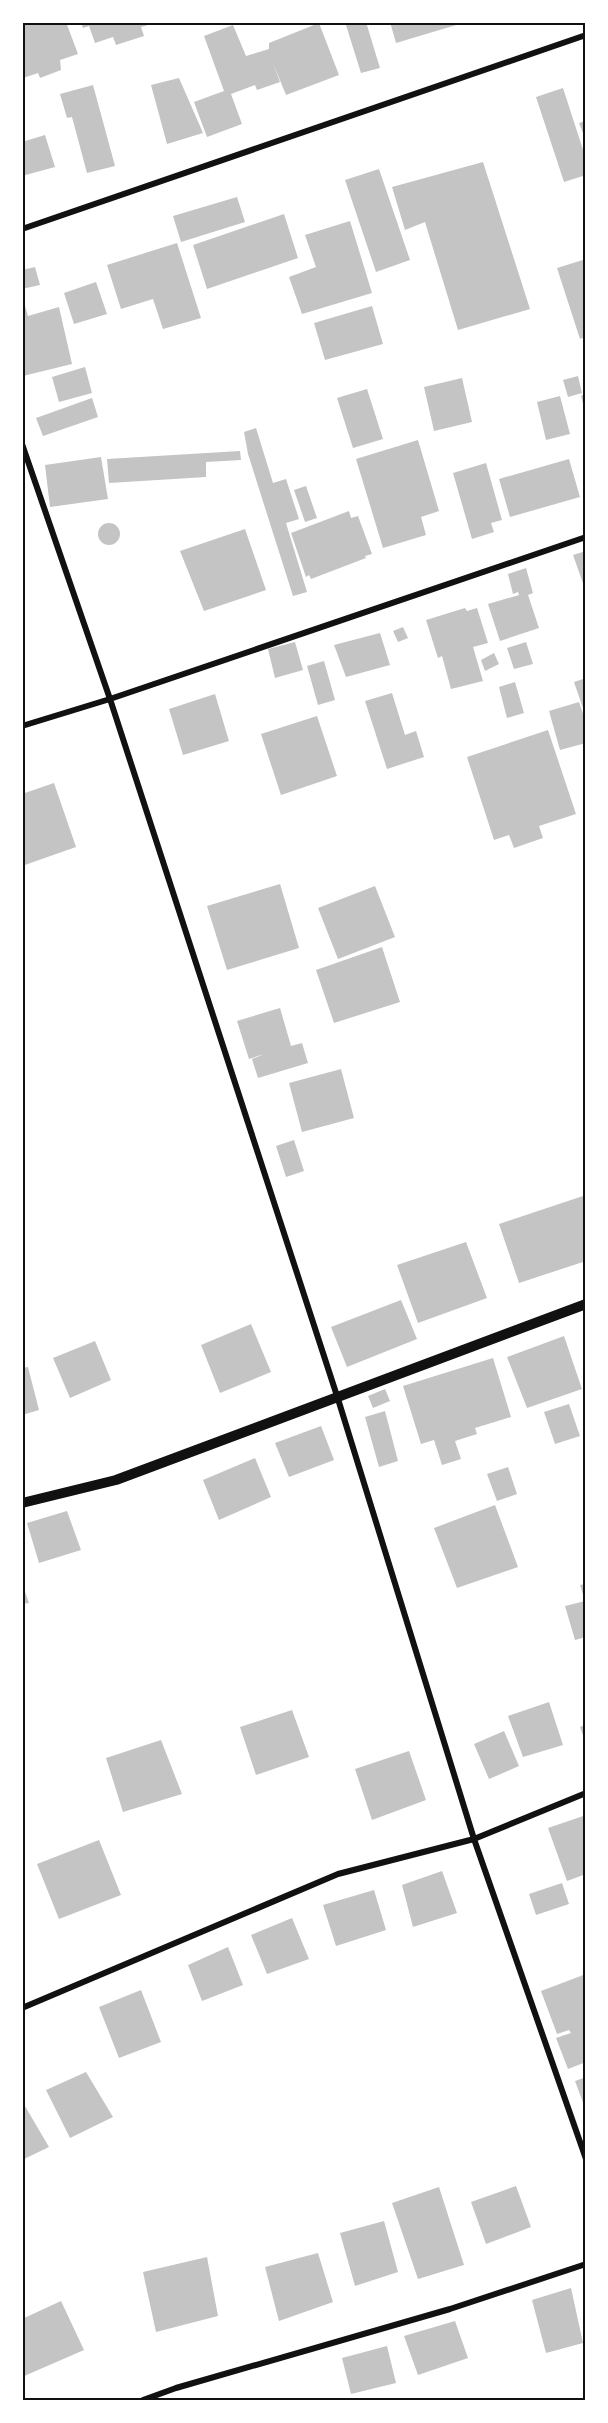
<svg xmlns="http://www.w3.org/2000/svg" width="608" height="2423" font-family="'Alegreya Sans',sans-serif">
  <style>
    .building { fill: #c4c4c4 }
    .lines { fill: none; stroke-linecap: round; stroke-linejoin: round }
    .minor { stroke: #111; stroke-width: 6 }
    .tertiary { stroke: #111; stroke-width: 10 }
    .neatline { fill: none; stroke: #111; stroke-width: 2 }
  </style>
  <rect width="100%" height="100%" fill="#fff"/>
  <path class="building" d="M22,22h44l12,32 -18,6 1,10 -21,8 -2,-5 -15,5z
    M81,22h74v1l-14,4 3,9 -28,9 -3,-8 -18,6 -6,-17 -6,2z
    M345,22h21l14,46 -19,5z
    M390,22h73v1l-67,20z
    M319,23l20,52 -53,20 -13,-32 7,19 -23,8 -2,-5 -24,9 11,30 -35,13 -13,-35 30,-11 -20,-55 29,-11 13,31 23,-7v-6z
    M179,78l24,55 -36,11 -16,-59z
    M93,85l22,81 -28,7 -15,-56 -5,1 -7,-24z
    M563,88l23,71v16l-22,7 -28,-85z
    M585,121v17l-6,-15z
    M45,135l10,32 -33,9v-34z
    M483,162l47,147 -72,21 -33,-108 -20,8 -13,-43z
    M379,169l31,91 -34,12 -31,-92z
    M237,197l8,25 -64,20 -8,-26z
    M284,214l14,44 -91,31 -14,-44z
    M350,221l22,72 -70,21 -13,-37 27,-10 -11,-32z
    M177,243l24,75 -38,11 -10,-30 -32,10 -14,-44z
    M586,259v78l-6,2 -23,-71z
    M35,267l5,18 -18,4v-19z
    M96,282l11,32 -33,10 -10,-31z
    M22,296l6,20 31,-9 13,57 -49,12z
    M372,306l11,38 -58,16 -11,-37z
    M85,367l7,26 -33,9 -7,-25z
    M578,376l4,17 -14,4 -5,-17z
    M462,378l10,44 -38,9 -10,-44z
    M367,389l16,50 -30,9 -16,-50z
    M586,393v17l-1,1 -4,-15z
    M560,396l10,38 -24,6 -9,-38z
    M92,398l6,19 -55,19 -7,-18z
    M256,428l17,55 13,-4 13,40 -13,4 21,69 -14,4 -45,-142 -4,-22z
    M418,440l21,71 -18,6 5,18 -43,13 -27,-89z
    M240,451l1,9 -35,2v15l-97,6 -2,-24z
    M101,457l7,42 -58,8 -5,-42z
    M569,459l11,38 -70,20 -11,-38z
    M486,463l16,57 -11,3 3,9 -22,7 -19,-66z
    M306,486l11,32 -12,4 -11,-32z
    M349,511l2,7 7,-2 14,38 -7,2 1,2 -55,21 -2,-4 -3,2 -15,-44z
    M98 534a11 11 0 1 1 22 0a11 11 0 1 1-22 0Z
    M245,529l21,61 -62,21 -24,-60z
    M586,551v38h-1l-12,-34z
    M526,568l7,25 -5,2 11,33 -39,13 -12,-37 31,-9 -1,-3 -5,2 -5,-20z
    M465,608l2,3 10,-3 11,35 -15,4 10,34 -32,8 -9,-33 -4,2 -12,-38z
    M403,627l5,11 -10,4 -5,-11z
    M380,633l10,32 -44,12 -12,-32z
    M295,642l8,28 -28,8 -7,-29z
    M526,642l7,22 -19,5 -7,-21z
    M494,653l5,11 -14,7 -4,-11z
    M324,661l11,39 -17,5 -11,-39z
    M586,678v36h-1l-11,-32z
    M515,682l9,31 -17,5 -8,-31z
    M392,693l13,42 11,-4 8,26 -37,12 -22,-68z
    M215,694l14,47 -46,14 -14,-46z
    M579,702l7,20v21l-26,7 -11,-39z
    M317,716l20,60 -56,19 -20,-61z
    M548,730l28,84 -37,12 4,12 -29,10 -5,-13 -15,5 -27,-83z
    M54,783l22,64 -54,19v-72z
    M280,884l19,64 -72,22 -20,-64z
    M375,886l20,51 -57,22 -20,-51z
    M382,947l18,55 -66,21 -18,-53z
    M280,1008l11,38 11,-3 6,20 -50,15 -6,-19 12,-5 -15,5 -12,-38z
    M341,1069l13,49 -52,14 -13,-49z
    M294,1140l10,31 -18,6 -10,-31z
    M586,1195v66l-67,22 -20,-59z
    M466,1242l21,56 -69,25 -21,-58z
    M401,1300l16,39 -70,28 -16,-40z
    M251,1324l20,48 -51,21 -19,-48z
    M564,1336l18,53 -55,19 -20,-51z
    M95,1341l16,39 -41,18 -17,-40z
    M493,1358l18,59 -36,11 2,6 -22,7 6,18 -19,6 -8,-25 -13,4 -18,-58z
    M28,1367l11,43 -17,5v-47z
    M385,1389l5,12 -17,7 -5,-12z
    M569,1404l11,32 -25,8 -11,-32z
    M385,1411l13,50 -19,6 -14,-50z
    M321,1426l13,34 -45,17 -14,-34z
    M255,1458l16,39 -52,23 -16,-40z
    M508,1467l9,27 -20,7 -10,-27z
    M495,1505l23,62 -61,21 -23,-60z
    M67,1511l14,39 -42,13 -12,-40z
    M22,1583l7,20 -7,1z
    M586,1584v53l-11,3 -10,-34 20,-5 -5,-16z
    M549,1702l14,43 -40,12 -15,-41z
    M292,1710l17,47 -53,18 -16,-48z
    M586,1724v17h-1l-5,-14z
    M504,1731l15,35 -30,13 -15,-35z
    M161,1740l21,54 -59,18 -17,-54z
    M409,1751l17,49 -54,20 -17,-51z
    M586,1815v59l-19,7 -19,-53z
    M99,1840l22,55 -62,24 -22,-55z
    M442,1871l15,42 -44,14 -11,-42z
    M562,1883l7,21 -33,11 -7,-21z
    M374,1890l12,40 -50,16 -13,-41z
    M292,1918l17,41 -42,15 -16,-39z
    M228,1947l15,38 -41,16 -14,-36z
    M586,1974v88l-18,7 -12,-31 15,-5 -2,-3 -12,4 -16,-43z
    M141,1990l20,52 -42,16 -20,-51z
    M86,2072l27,45 -43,21 -24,-48z
    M586,2077v31h-1l-10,-27z
    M22,2101l27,46 -27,13z
    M516,2186l15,41 -45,17 -15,-42z
    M439,2187l25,78 -46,14 -26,-76z
    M384,2221l14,51 -43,14 -15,-53z
    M318,2253l15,49 -54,19 -14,-54z
    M207,2257l11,59 -62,16 -13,-60z
    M571,2288l12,55 -37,10 -14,-53z
    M61,2301l23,49 -62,27v-58z
    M455,2321l13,37 -50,17 -14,-39z
    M387,2346l9,37 -45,11 -9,-36z"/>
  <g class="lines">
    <path class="minor" d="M22,229l564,-194
      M22,444l88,255 228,700 136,440 112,320
      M22,726l88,-27 476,-162
      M22,2008l316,-134 136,-35 112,-46
      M143,2400l33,-12 274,-79 136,-45"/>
    <path class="tertiary" d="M22,1503l94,-23 470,-176"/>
  </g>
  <rect width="608" height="2423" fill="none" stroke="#ffffff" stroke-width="48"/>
  <rect x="24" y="24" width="560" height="2375" class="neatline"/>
</svg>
